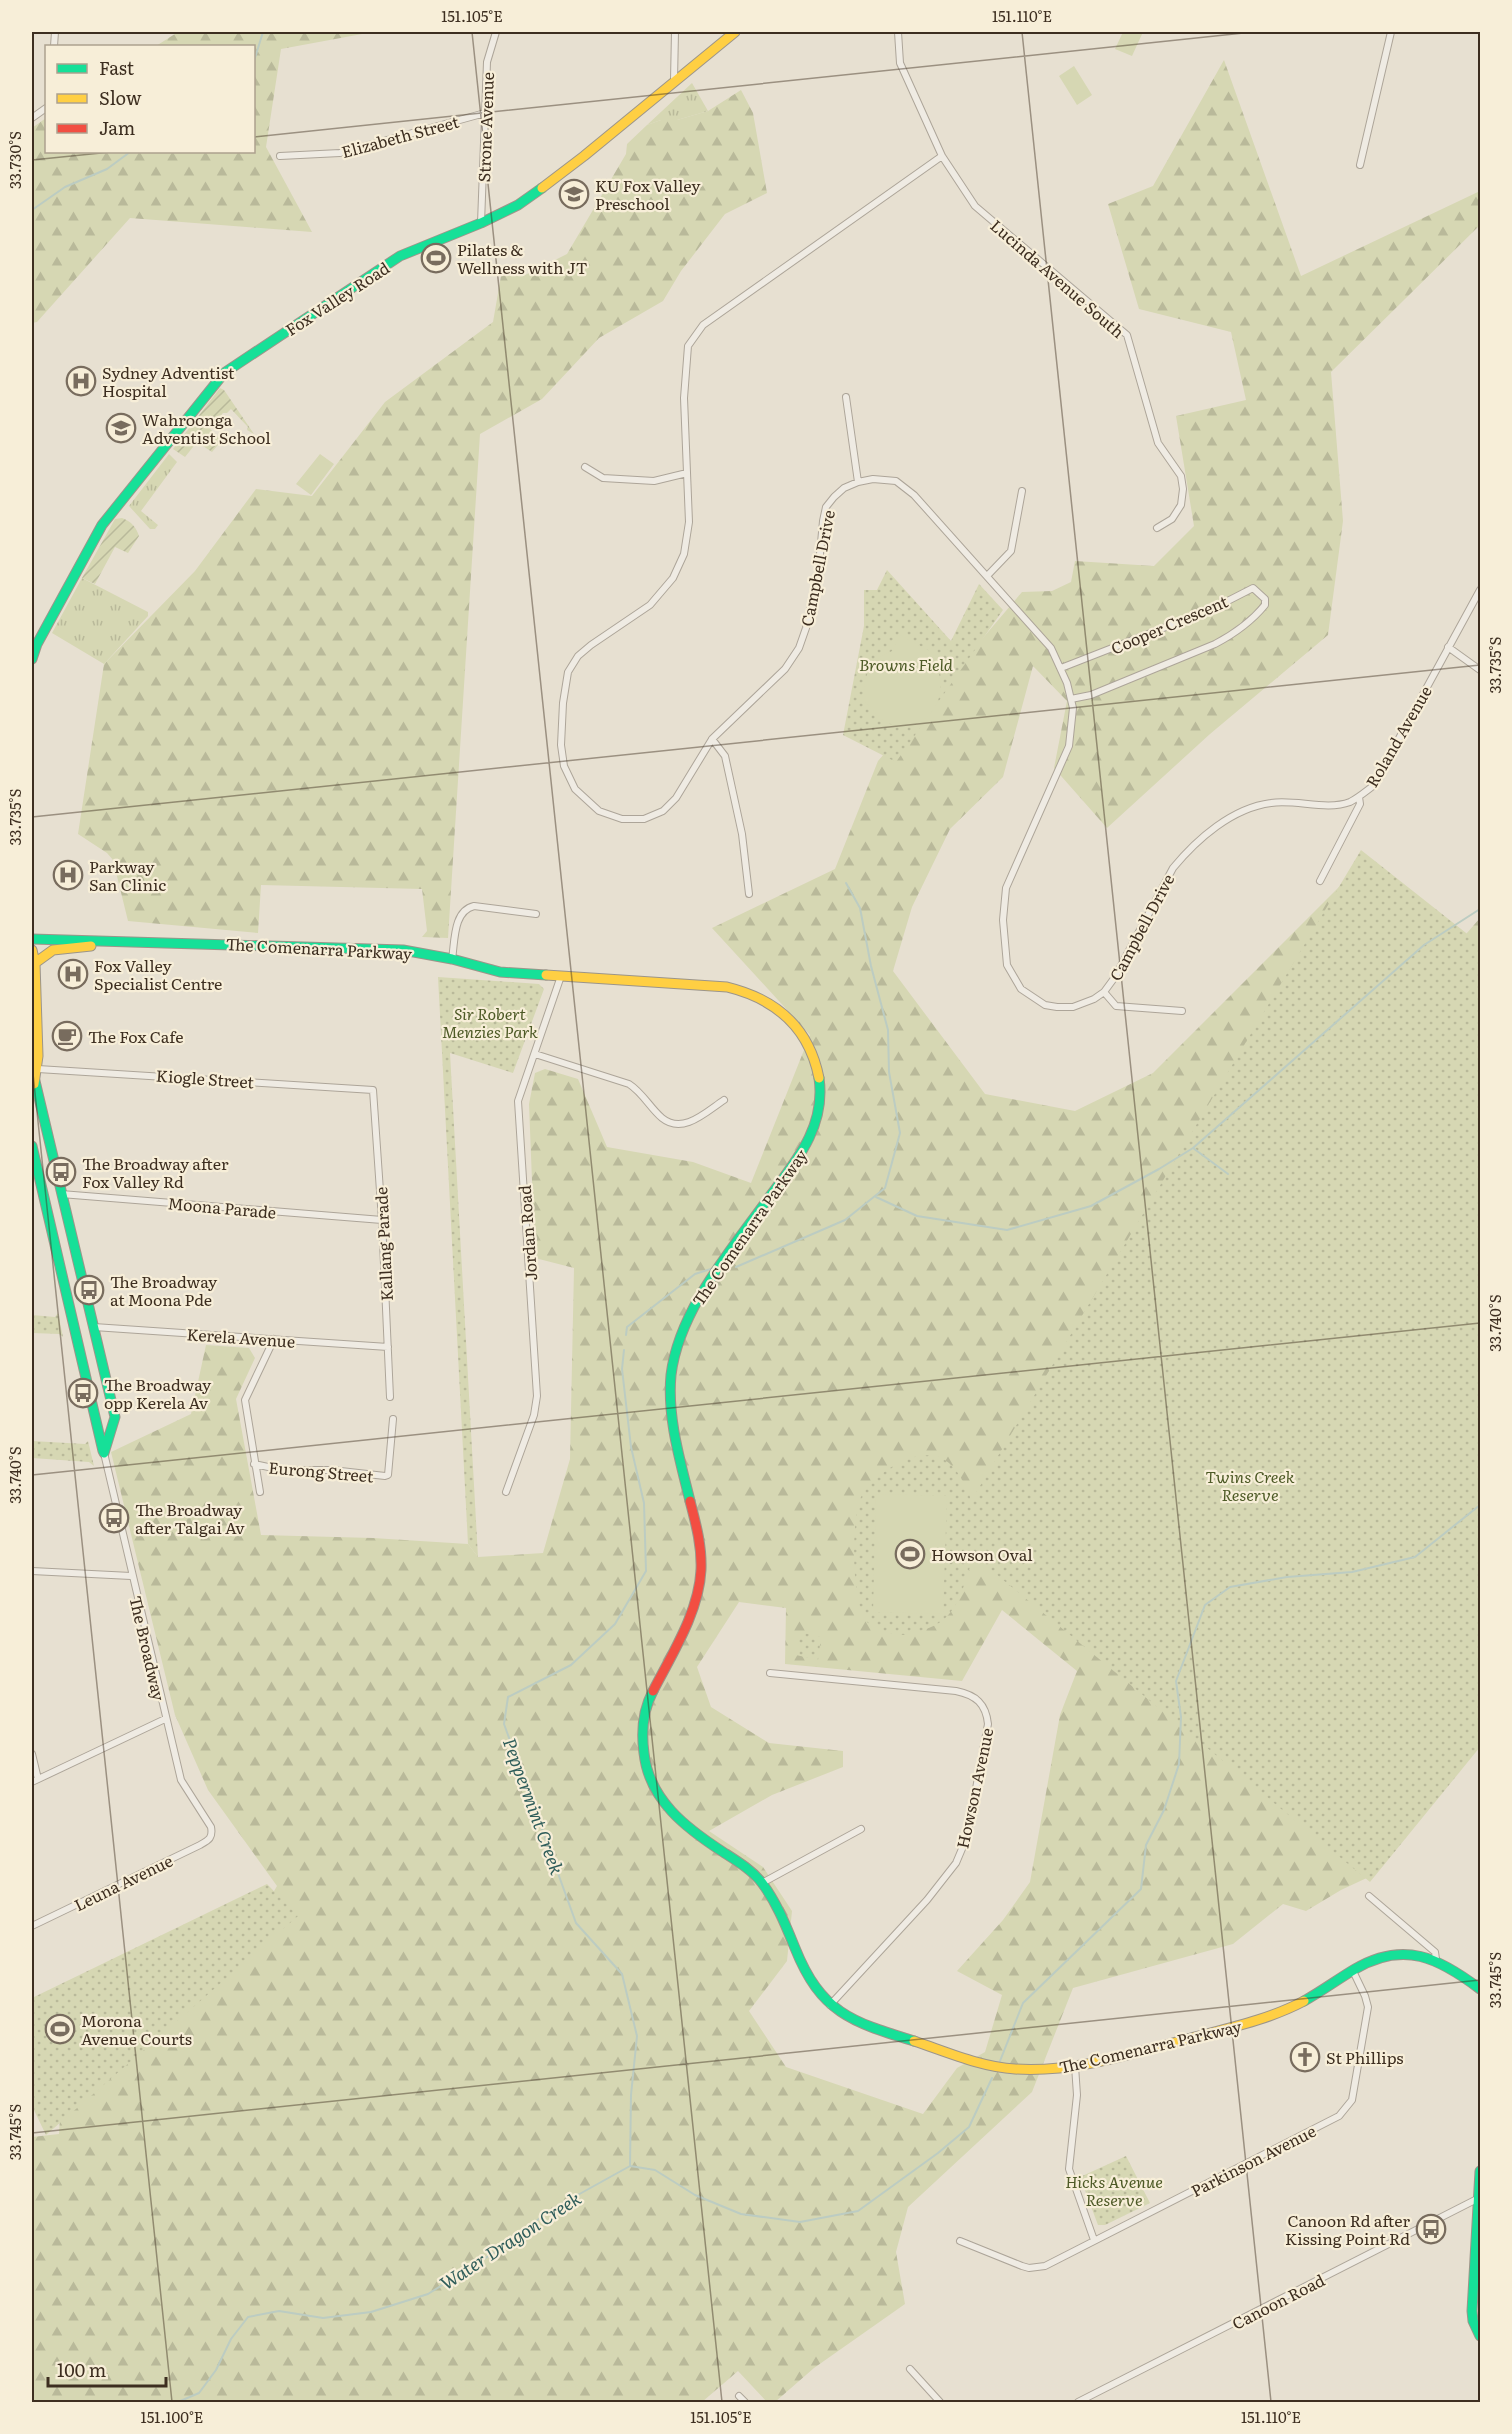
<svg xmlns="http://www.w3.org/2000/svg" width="1512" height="2434" font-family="Literata,serif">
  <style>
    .grass { fill: url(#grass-tufts) }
    .forest { fill: url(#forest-firs); fill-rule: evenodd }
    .park { fill: url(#park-dots) }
    .garden { fill: url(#garden-furrows) }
    .pitch { fill: #d6d7b3 }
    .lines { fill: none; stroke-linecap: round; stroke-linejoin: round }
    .stream { stroke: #bcccc2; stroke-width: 2 }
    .street-casing { stroke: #ada599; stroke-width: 8 }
    .fast-casing { stroke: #9c958a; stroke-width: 11 }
    .slow-casing { stroke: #9c958a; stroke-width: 11 }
    .jam-casing { stroke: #9c958a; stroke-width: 11 }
    .street { stroke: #efebe3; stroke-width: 6 }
    .fast { stroke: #16e098; stroke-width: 9 }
    .slow { stroke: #ffcf43; stroke-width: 9 }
    .jam { stroke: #f24e42; stroke-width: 9 }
    .ticks { fill: none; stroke: #3d2e20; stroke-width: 1.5; stroke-opacity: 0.45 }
    .labels { text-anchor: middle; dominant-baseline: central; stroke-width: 4.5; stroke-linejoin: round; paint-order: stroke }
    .street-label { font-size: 16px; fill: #3d2e20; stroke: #f7eed8 }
    .poi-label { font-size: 16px; fill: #3d2e20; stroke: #f7eed8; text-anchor: start }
    .park-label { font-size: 16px; font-style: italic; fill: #4d5a26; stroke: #f7eed8 }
    .water-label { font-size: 18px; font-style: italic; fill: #2f5d5a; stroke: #f7eed8 }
    .neatline { fill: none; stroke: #3d2e20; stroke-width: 2 }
    .ticks-label { font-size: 15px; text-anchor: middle; fill: #3d2e20 }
  </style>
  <defs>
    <pattern id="grass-tufts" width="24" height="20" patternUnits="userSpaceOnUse" patternTransform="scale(1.5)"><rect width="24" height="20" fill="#d6d7b3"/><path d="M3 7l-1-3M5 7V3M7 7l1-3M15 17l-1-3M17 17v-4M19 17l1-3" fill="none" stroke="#b9b99a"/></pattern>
    <pattern id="forest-firs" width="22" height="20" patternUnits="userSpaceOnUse" patternTransform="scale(1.5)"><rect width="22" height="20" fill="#d6d7b3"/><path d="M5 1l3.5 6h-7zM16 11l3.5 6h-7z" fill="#b9b99a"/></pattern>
    <pattern id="park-dots" width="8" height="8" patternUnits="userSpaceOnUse" patternTransform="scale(1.5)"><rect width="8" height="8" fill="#d6d7b3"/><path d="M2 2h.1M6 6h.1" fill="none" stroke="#b9b99a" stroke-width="1.8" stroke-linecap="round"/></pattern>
    <pattern id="garden-furrows" width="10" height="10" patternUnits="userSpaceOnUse" patternTransform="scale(1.5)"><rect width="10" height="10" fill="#d6d7b3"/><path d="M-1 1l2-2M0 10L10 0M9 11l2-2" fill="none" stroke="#b9b99a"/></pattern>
  </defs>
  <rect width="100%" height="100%" fill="#e7e0d1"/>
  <path class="grass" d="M692,83l16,28 -31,9h-16l-14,5z
    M169,454l8,8 -36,49 17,14 -3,4h-5l-21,-23z
    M82,578l66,34v4l-44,48 -52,-31z"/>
  <path class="forest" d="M178,32h195l-92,17 -15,98 46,85 -182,-14 -93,104 -5,1v-195l14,-10v34h208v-106h-98z
    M1224,60l77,216 179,-85v34l-149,147 12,149 -15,114 -118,99 -103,94 -53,-60 13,-67 -34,-35 -30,111 -53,52 -38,78 -19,64 92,123 90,17 78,-38 209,-209 98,77 20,-23v801l-109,157 -30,14 -35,21 -23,-7 -50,40 -160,44 -41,104 -124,115 -12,45 9,52 -91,64 -39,34h-8l-29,-31 -36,31h-670v-265l27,-3 4,-70 173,-109 41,-69 -69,-96 -33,-75 -64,-263 80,-38 15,-69 43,3 6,10 -19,41 25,136 112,3 95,6 10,13 65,-4 27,-94 4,-191 -39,-10 -6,-154 6,-31 10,-4 33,10 29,68 86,15 58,21 59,-148 -98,-107 123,-59 43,-108 144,-169 30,-1 19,-9 4,-21 79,5 40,-40 -18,-110 70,-16 -15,-68 -92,-23 -31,-105 45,-18zM739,1602l47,6 -1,56 177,17 40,-71 75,61 -17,44 -30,167 -27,38 -46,51 45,24 -17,57 -28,16 -34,46 -137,-47 -37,-56 38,-50 5,-50 -29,-44 -54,-36 63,-36 71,-28v-16l-74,-8 -58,-36 -14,-40z
    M741,90l12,23 14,80 -42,21 -44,57 -18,30 -64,37 -57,61 -62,35 -32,504 -26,-1 5,-6 -5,-42 -161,-4 -3,48 -130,-12 -15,-61 -6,-7 -29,-19 26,-170 91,-93 61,-82 56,7 73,-94 108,-80 8,-46 8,-2 14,2 44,-22 59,-100 1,-10 20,-19 14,-5h16l31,-9z"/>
  <path class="park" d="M887,570l64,71 28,-57 24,26 -107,152 -53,-27 21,-109v-36h13z
    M1361,850l119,94v803l-110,135 -396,-326c-12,30 -14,64 -51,74 -6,2 -12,5 -18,5 -12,0 -29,-4 -38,-13 -16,-17 -16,-105 -6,-125 12,-24 63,-57 88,-34 7,6 17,21 20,30 1,3 1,6 2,8z
    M438,977l101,7 5,5 -31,84 -63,-20 28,504 -10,-13z
    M58,1313l5,24 -4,-3 -27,-1v-18l23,2z
    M32,1441l53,3 3,-3 6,25 -5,-4 -57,-4z
    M800,1632l21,5 -3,23 -22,-5z
    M267,1884l31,32 -252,219 -14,-29v-108z
    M1126,2156l24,47 -45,22h-7l-18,-48z"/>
  <path class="garden" d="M220,388l4,2 30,44 -7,-4 1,-3 -17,-18 -4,4h-4l-13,16 12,11 -10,12 -15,-10 -12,15 -12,-8z
    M122,518c10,4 14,9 17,18l-11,17 -13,-6 -20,37 -13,-6 33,-59z"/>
  <path class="pitch" d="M1123,32h20l-11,24 -17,-7z
    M1074,66l18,29 -15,10 -18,-29z
    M320,454l14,10 -23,31 -15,-11z
    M900,635l43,23 -6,10c14,32 -14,70 -49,55 -12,-5 -15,-16 -24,-22l1,-22 6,-13 9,-9 12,-6z
    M876,1494l71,2 -4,118 -70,-2z"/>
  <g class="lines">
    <path class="stream" d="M254,61l9,-29
      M32,210l33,-23 42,-18 23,-17
      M1193,1148l35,26
      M876,1197l41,19 90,14 84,-24 68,-37 34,-21 231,-203 56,-36
      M736,1267l109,-47 40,-32 15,-55 -11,-61 -1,-42 -17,-64 -11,-58 -14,-25
      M626,1335l1,-8 68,-53 19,-6
      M624,1350l-2,19 9,78 13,56 2,68 -31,53 -44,41 -63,32 -4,27 72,199 46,51 15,62 -6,59 -1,71
      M1000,2061l23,-58 118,-114 5,-44 18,-35 15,-46 2,-47 -5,-36 29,-76 25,-18 57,-10 65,-5 63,-15 65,-52
      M178,2402l21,-9 17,-23 15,-31 17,-22 31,-6 44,7 48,-6 57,-18 86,-54 33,-28 83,-46 25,4 40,25 46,19 59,8 58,-11 80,-58 31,-26 23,-49"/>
    <g class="street-casing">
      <path id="street" d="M898,32l2,31 42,93 33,50 152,129 31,108 23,33 2,13 -2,16 -9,14 -15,9
        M54,46l1,-14
        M674,80l1,-48
        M32,118l14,-10
        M280,156l60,-3 145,-40
        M942,156l-239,169 -15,21 -4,52 5,124 -5,32 -11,24 -23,27 -59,40 -13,11 -10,16 -5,31 -2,42 3,21 11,23 24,22 23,8h22l19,-8 13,-13 36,-59 73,-70 14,-21 7,-20 12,-52 5,-55 3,-14 8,-10 10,-9 14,-6 15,-3 23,2 18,14 137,153 16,35 6,25 -4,38 -63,142 -3,32 4,45 14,24 24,16 12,2h16l21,-8 10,-7 11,-15 58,-109c24,-29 59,-60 98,-65 25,-4 55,8 79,-1 8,-4 15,-10 23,-16l107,-196
        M1360,165l31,-133
        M481,223l6,-161 9,-30
        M846,397l12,85
        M585,467l18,11 51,3 33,-8
        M987,576l24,-25 11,-60
        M1448,647l32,23
        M1061,668l151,-59 41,-21 12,11v6c-14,17 -31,29 -50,39l-124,51 -20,4
        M712,739l13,17 17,78 7,60
        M1320,881l40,-77 -1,-7
        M452,959c3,-18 1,-48 22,-53l62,8
        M1104,992l12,14 66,5
        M535,1054l94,30c14,9 21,24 33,34 21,17 44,-6 62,-18
        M38,1069l335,21 9,130 8,177
        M61,1194l321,26
        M94,1327l294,20
        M254,1464l28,6h50l53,6 3,-1 5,-56
        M260,1492l-15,-92 29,-61
        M506,1492l28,-77 3,-19 -19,-295 43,-125
        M32,1571l99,5
        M770,1673l186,18c20,4 30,13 32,33l-21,113 -11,26 -29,37 -97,105
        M32,1754l6,25
        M32,1782l133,-63
        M762,1883l99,-54
        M1369,1896l66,56 1,7
        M32,1926l168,-81c9,-5 13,-7 11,-18l-30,-47 -77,-327
        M1075,2066l2,29 -8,74 25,71
        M960,2241l62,25 7,2 16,-2 294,-150 13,-16 16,-93 -3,-11 -12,-25
        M910,2369l30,33
        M739,2396l6,6
        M1078,2402l399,-203"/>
    </g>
    <g class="fast-casing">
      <path id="fast" d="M32,659l5,-15 65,-119 122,-152 176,-117 81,-33 37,-18 24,-17
        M32,939l371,11 49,9 48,13 46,3
        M35,1081l80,336 -11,36
        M32,1146l71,305
        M690,1501c-10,-41 -23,-84 -19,-126 8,-66 62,-127 99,-179 27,-36 56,-70 49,-118
        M653,1691c-10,19 -12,40 -9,62 5,47 42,75 79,99 14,9 29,18 39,31 15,20 24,43 33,65 26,65 57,74 119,93
        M1304,2001c18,-10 34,-22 51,-32 49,-29 84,-11 125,20
        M1480,2171l-8,140 1,10 7,15"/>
    </g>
    <g class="slow-casing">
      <path id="slow" d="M542,188l42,-32 151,-124
        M32,950l3,13 3,93 -4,28
        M35,963l18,-13 38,-4
        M546,975l181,12c49,12 82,40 92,91
        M914,2041c33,11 67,26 101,28 60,4 119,-16 176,-31 38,-10 77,-18 113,-37"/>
    </g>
    <g class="jam-casing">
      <path id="jam" d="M653,1691c19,-37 46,-79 48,-121 1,-24 -5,-46 -11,-69"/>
    </g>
    <use href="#street" class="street"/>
    <use href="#fast" class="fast"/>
    <use href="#slow" class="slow"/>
    <use href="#jam" class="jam"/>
  </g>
  <path class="ticks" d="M472,32l250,2370M1022,32l249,2370M254,137l999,-105M32,160l79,-8M32,817l1448,-152M32,1064l140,1338M32,1475l1448,-152M32,2133l1448,-153"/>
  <defs>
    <g id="school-ring" transform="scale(1.5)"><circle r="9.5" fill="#f7eed8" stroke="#786c5e" stroke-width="1.5"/><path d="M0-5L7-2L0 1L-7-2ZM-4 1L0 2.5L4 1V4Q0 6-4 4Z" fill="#786c5e"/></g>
    <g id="stadium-ring" transform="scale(1.5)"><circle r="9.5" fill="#f7eed8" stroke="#786c5e" stroke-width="1.5"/><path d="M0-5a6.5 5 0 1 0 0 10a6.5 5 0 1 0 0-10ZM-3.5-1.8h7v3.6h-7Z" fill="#786c5e"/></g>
    <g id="hospital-ring" transform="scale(1.5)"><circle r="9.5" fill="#f7eed8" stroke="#786c5e" stroke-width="1.5"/><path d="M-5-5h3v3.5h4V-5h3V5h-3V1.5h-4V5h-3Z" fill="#786c5e"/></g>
    <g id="cafe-ring" transform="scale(1.5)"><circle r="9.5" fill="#f7eed8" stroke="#786c5e" stroke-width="1.5"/><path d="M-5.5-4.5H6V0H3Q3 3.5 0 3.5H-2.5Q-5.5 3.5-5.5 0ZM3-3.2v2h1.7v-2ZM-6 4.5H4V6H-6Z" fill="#786c5e"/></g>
    <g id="bus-ring" transform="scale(1.5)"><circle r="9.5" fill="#f7eed8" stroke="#786c5e" stroke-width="1.5"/><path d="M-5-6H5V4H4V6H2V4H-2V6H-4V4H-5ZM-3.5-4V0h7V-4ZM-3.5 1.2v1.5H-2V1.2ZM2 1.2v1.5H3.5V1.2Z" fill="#786c5e"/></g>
    <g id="church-ring" transform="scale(1.5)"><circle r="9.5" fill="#f7eed8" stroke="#786c5e" stroke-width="1.5"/><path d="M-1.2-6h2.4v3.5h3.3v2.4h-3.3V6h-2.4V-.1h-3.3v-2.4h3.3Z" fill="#786c5e"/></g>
  </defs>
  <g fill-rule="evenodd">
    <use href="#school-ring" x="574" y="194"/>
    <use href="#stadium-ring" x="436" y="258"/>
    <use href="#hospital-ring" x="81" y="381"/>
    <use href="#school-ring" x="121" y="428"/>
    <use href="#hospital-ring" x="68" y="875"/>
    <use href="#hospital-ring" x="73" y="974"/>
    <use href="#cafe-ring" x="67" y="1036"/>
    <use href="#bus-ring" x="61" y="1172"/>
    <use href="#bus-ring" x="89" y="1290"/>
    <use href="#bus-ring" x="83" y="1393"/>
    <use href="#bus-ring" x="114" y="1518"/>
    <use href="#stadium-ring" x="910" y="1554"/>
    <use href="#stadium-ring" x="60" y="2029"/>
    <use href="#church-ring" x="1305" y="2057"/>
    <use href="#bus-ring" x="1431" y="2229"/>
  </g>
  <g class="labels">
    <g class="street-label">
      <text transform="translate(485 127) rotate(-88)">Strone Avenue</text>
      <text transform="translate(400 136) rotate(-15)">Elizabeth Street</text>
      <text transform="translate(1058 278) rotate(41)">Lucinda Avenue South</text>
      <text transform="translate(337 298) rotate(-33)">Fox Valley Road</text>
      <text transform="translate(817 568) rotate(-79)">Campbell Drive</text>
      <text transform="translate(1169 624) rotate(-23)">Cooper Crescent</text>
      <text transform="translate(1398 736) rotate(-60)">Roland Avenue</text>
      <text transform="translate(1141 927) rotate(-62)">Campbell Drive</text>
      <text transform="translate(319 948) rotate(3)">The Comenarra Parkway</text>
      <text transform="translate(205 1078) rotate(4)">Kiogle Street</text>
      <text transform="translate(222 1207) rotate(5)">Moona Parade</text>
      <text transform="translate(749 1227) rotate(-55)">The Comenarra Parkway</text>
      <text transform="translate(527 1233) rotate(-94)">Jordan Road</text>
      <text transform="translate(383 1244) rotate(-93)">Kallang Parade</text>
      <text transform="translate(241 1337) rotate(4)">Kerela Avenue</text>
      <text transform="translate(321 1471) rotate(5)">Eurong Street</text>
      <text transform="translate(148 1648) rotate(77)">The Broadway</text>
      <text transform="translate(974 1788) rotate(-78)">Howson Avenue</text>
      <text transform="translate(123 1882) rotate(-26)">Leuna Avenue</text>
      <text transform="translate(1150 2046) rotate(-13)">The Comenarra Parkway</text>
      <text transform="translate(1253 2160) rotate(-27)">Parkinson Avenue</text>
      <text transform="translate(1278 2301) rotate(-27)">Canoon Road</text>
    </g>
    <g class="poi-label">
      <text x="595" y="185">KU Fox Valley<tspan x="595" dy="18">Preschool</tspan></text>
      <text x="457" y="249">Pilates &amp;<tspan x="457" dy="18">Wellness with JT</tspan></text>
      <text x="102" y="372">Sydney Adventist<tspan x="102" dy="18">Hospital</tspan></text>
      <text x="142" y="419">Wahroonga<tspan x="142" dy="18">Adventist School</tspan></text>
      <text x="89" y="866">Parkway<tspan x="89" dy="18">San Clinic</tspan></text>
      <text x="94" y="965">Fox Valley<tspan x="94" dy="18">Specialist Centre</tspan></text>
      <text x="88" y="1036">The Fox Cafe</text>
      <text x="82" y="1163">The Broadway after<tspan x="82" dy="18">Fox Valley Rd</tspan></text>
      <text x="110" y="1281">The Broadway<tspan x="110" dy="18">at Moona Pde</tspan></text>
      <text x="104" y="1384">The Broadway<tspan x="104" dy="18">opp Kerela Av</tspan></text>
      <text x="135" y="1509">The Broadway<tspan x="135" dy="18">after Talgai Av</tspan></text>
      <text x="931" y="1554">Howson Oval</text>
      <text x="81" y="2020">Morona<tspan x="81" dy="18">Avenue Courts</tspan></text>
      <text x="1326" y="2057">St Phillips</text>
      <text x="1410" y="2220" text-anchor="end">Canoon Rd after<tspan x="1410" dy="18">Kissing Point Rd</tspan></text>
    </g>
    <g class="park-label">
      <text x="906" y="664">Browns Field</text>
      <text x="490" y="1013">Sir Robert<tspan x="490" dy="18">Menzies Park</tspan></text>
      <text x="1250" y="1476">Twins Creek<tspan x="1250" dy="18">Reserve</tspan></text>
      <text x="1114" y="2181">Hicks Avenue<tspan x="1114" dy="18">Reserve</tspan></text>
    </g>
    <g class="water-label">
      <text transform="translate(534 1806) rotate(70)">Peppermint Creek</text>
      <text transform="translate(510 2240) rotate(-33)">Water Dragon Creek</text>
    </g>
  </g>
  <rect width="1512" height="2434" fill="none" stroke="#f7eed8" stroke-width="66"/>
  <rect x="45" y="45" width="210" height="108" fill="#f7eed8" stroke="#ada18e" stroke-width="1.5"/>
  <rect x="57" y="64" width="30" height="9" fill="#16e098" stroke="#ada18e" stroke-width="1.5"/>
  <text x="99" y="75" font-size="18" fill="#3d2e20">Fast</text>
  <rect x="57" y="94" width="30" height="9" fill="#ffcf43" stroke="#ada18e" stroke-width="1.5"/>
  <text x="99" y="105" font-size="18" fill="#3d2e20">Slow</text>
  <rect x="57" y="124" width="30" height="9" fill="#f24e42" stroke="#ada18e" stroke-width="1.5"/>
  <text x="99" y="135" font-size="18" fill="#3d2e20">Jam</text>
  <path d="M48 2377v9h118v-9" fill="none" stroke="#3d2e20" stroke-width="3"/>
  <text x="57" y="2377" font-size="18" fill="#3d2e20" stroke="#f7eed8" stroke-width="4.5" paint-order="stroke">100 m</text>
  <rect x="33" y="33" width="1446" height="2368" class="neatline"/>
  <g class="ticks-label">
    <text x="472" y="22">151.105°E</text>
    <text x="1022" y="22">151.110°E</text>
    <text transform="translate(16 160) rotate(-90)" y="5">33.730°S</text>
    <text transform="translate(1496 665) rotate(-90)" y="5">33.735°S</text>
    <text transform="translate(16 817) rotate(-90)" y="5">33.735°S</text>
    <text transform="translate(1496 1323) rotate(-90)" y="5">33.740°S</text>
    <text transform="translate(16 1475) rotate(-90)" y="5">33.740°S</text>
    <text transform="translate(1496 1980) rotate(-90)" y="5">33.745°S</text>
    <text transform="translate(16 2132) rotate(-90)" y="5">33.745°S</text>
    <text x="172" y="2423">151.100°E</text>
    <text x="721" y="2423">151.105°E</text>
    <text x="1271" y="2423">151.110°E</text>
  </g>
</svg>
